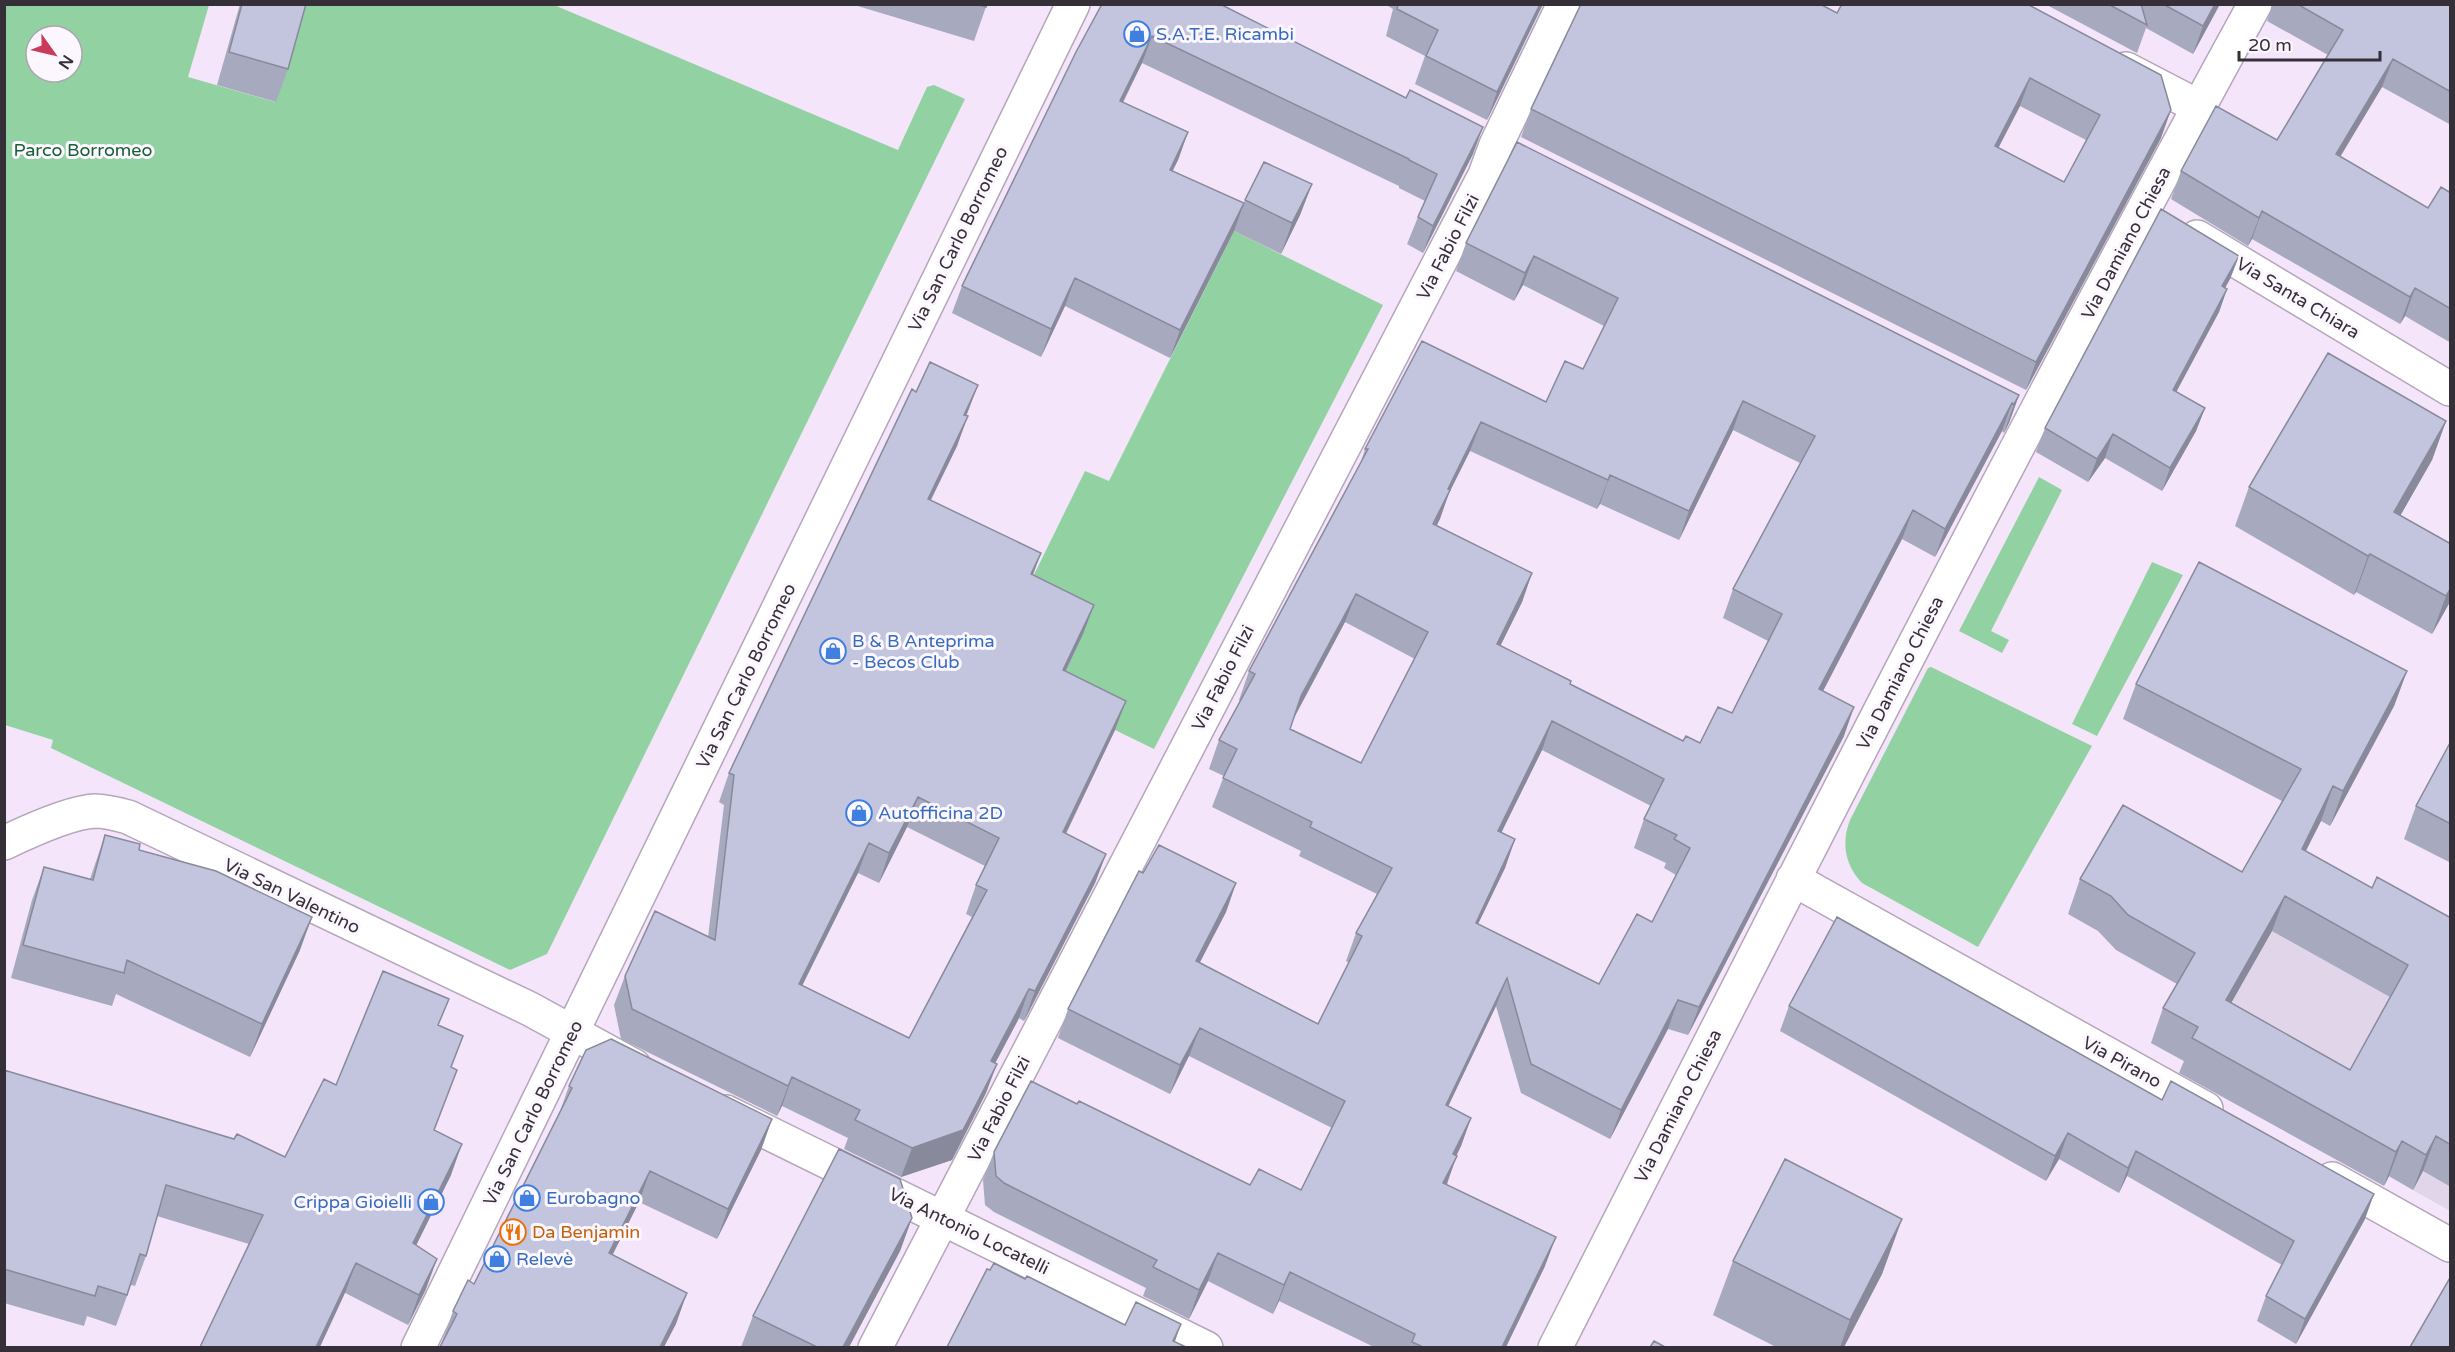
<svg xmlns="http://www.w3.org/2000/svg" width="2455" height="1352" font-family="'Varela Round',sans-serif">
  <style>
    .industrial { fill: #e1d5ea }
    .green { fill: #92d1a2; fill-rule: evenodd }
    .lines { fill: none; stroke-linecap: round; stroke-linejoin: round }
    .minor-casing { stroke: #b5a6bb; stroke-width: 36 }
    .minor { stroke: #fff; stroke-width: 33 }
    .wall { fill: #a7a9be; fill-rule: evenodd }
    .shaded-wall { fill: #888a9b }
    .building { fill: #c2c5dd; stroke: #888a9b; stroke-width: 1.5; fill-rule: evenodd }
    .labels { text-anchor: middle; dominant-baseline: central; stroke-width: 6; stroke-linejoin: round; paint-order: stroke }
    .shop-label { font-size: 18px; fill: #366cbe; stroke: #fcf6ff; text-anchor: start }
    .park-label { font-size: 18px; fill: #166033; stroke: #fcf6ff }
    .street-label { font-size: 18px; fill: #353038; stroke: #fcf6ff }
    .food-label { font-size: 18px; fill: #c56008; stroke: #fcf6ff; text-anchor: start }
  </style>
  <rect width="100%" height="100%" fill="#f4e5fb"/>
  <path class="industrial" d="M2260,853l190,107v251l-299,-168z"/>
  <path class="green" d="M304,4l250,1 344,145 29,-63 7,-2 31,14 -418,855 -37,16 -459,-222 2,-8 -48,-15 -1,-720h205l-21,72 87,25zM36,36h36v36h-36z
    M1234,231l149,74 -229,444 -39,-19 -123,-70 93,-189 24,10z
    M2039,477l23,13 -71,141 18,9 -7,13 -43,-22z
    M2152,562l31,13 -86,161 -25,-12z
    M1931,667l161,79 -114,201 -116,-64c-17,-18 -21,-40 -12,-63l78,-152z"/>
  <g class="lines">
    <g class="minor-casing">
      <path id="minor" d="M2126,69l73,38
        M2197,237l253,152
        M4,843c23,-11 67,-31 91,-32 11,0 22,3 33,6l402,192 104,57
        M1793,879l413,230
        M726,1112l480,236
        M2332,1179l118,66
        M418,1348l655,-1344
        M875,1348l610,-1173 11,-30 68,-141
        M1555,1348c229,-451 457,-901 700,-1344"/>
    </g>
    <use href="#minor" class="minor"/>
  </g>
  <path class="wall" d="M240,4h66l-18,65 -12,33 -59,-17z
    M851,4h136l-13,37z
    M1102,4l371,150 -50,99 -16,-9 11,-27 7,-16 -26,-13v-2l-257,-123 -19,40 65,29 -10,28 -6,11 72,32 1,-3 67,-16 -12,31 -19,39 -47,-23 -64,127 -105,-52 -24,51 -89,-44 10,-27z
    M1389,4h154l-56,116 -72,-36 10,-28 -39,-20 7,-27 -5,-3z
    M2027,4l134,134 -135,252 -505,-253 10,-28 306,-96zM2020,106l66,34 -22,42 -66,-34z
    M2045,4h175l-27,50 -47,-26 -9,25z
    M2273,4h178v121l-69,-38 -42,70 88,51 23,-15v150l-46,-27 -5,8 -148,-85 -4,7 -77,-47 10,-28 96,-31 51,-85 -61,-34z
    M1517,142l502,253 -10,28 -5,10 -2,-2 -67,126 -33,-18 -79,152 21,45 -156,299 -20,-6 -58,110 -89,-46 -25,-87 -48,100 23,12 -10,28 -5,10 -9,29 98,81 -39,81h-132l-95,-46 -6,13 -65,-33 -19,38 -46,-23 3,-8 -152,-76 -9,-7 -2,-25 11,-28 83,-48 173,81 51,5 31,-62 -143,-72 -19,38 -112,-56 10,-29 75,-136 93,10 -10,29 -26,50 118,62 31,-61 -3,-2 10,-28 21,-39 -78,-38 2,-5 -89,-44 12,-31 -15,-7 10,-29 21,-39 -1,-1 10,-29 111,-206 5,-16 181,-47 37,-33 21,-43 -81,-41 -9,16 -58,-30 10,-28zM1733,430l67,33 -67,126 -10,29 45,23 -36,72 -32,30 -17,-2 -113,-57 -70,-38 22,-44 10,-29 -95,-48 12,-32 21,-42 127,58 3,-5 79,36zM1345,622l70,37 -54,104 -71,-34 3,-9zM1542,750l109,56 -7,13 -10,29 32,15 -2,5 12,7 -24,47 -53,62 -121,-60 27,-56 10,-29 -14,-7z
    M2239,256l-9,23 -5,9 2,1 -8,23 -43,80 29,16 -9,23 -34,60 -57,-33 -17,24 -52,-30 9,-24z
    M966,416l-9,30 -26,54 102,75 61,30 -11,29 -17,37 49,59 -49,104 40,20 -11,29 -71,138 -5,-3 -24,45 -9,30 -34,67 -51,17 -57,-28 4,-11 -66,-32 -5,10 -156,-77 -7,-34 11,-29 83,-39 16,-132 -5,-3 10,-29zM907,827l78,39 -9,19 -10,29 6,3 -63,121 -107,-52 56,-113 21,10z
    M2446,421l-14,39 -32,56 51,28v56l-19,34 -76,-42 -2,3 -119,-69 14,-39z
    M2407,671l-13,35 -64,120 -9,-5 -15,30 66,37 79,30v269l-28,-16 -10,19 -24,-14 -5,10 -205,-113 5,-12 -33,-18 12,-35 14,-24 -61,-34 -18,-19 -30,-17 12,-35 162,-7 40,-71 -159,-82 13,-35zM2272,931l118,66 -40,73 -119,-67z
    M2451,741v122l-47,-24 12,-33z
    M105,835l34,15 161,100 -50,107 -134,-63 -4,12 -101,-28 21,-78 12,-33 46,12z
    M1789,1006l576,213 -69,125 -39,-23 9,-25 16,-31 -155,-89 -8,17 -60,-34 -13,22 -266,-150z
    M439,1026l12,41 -17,64 17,44 -35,70 10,44 -18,36 -159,-81 -92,-28 -11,40 -11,30 -4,-1 -15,41 -29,-10 -3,10 -80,-23v-233l281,87 51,-72z
    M569,1086l203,33 -11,31 -44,89 -78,-37 -27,53 64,69 -234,18 11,-31 21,-27 84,-167z
    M912,1218l-12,33 -51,96h-108l12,-31z
    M1902,1219l-20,55 -38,73h-68l-63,-32 20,-54z"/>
  <path class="shaded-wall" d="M1540,4h3l-56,116 10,-28z
    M2215,4h5l-27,50 10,-28z
    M1152,36l-10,27 -33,66 11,-28z
    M2393,59l-11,28 -57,95 11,-28z
    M2030,78l-10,28 -35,68 10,-28z
    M2171,110l-10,28 -135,252 10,-28z
    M1483,127l-10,27 -50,99 10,-27z
    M1188,132l-10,28 -18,37 10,-27z
    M1312,184l-12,31 -19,39 11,-31z
    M1244,203l-10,28 -64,127 10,-28z
    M2262,211l-10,28 -4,7 11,-28z
    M1534,256l-11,29 -9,16 11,-28z
    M2239,256l-9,23 -17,30 9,-23z
    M1075,278l-10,28 -24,51 10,-28z
    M2415,288l-10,28 -5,8 10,-27z
    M2227,289l-8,23 -54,101 8,-23z
    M978,385l-11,29 -13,30 10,-29z
    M2019,395l-10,28 -5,10 10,-29z
    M1743,401l-10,29 -54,110 10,-29z
    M2012,403l-10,28 -67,126 10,-28z
    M2205,408l-9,23 -34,60 8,-23z
    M968,416l-11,30 -40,82 11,-29z
    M2446,421l-14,39 -52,91 14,-39z
    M1481,422l-11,29 -21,42 -9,26 -17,33 25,-63z
    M2113,434l-8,24 -17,24 9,-23z
    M1610,475l-10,29 -3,5 11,-29z
    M1913,510l-11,29 -93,179 10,-29z
    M1041,553l-11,30 1,-9z
    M2370,554l-14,38 -2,3 14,-39z
    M1532,573l-10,29 -35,71 10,-29z
    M2451,588v12l-19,34 14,-38z
    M1356,594l-11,28 -55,103 11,-29z
    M1094,605l-11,29 -31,65 11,-29z
    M2407,671l-13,35 -64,120 13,-35z
    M1126,701l-11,29 -63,132 11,-30z
    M1854,707l-10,29 -156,299 11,-28z
    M1552,721l-10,29 -54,110 10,-29z
    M2333,786l-12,35 -32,62 13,-34z
    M918,797l-11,30 -28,56 10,-30z
    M1515,839l-10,29 -40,83 11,-28z
    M869,843l-11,30 -70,141 11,-30z
    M1106,854l-11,29 -71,138 11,-30z
    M1236,883l-10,29 -40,77 10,-28z
    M2285,896l-13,35 -59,104 13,-35z
    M312,917l-12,33 -50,107 12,-33z
    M1507,978l-11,28 -61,128 11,-29z
    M1029,989l-10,29 -38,72 10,-29z
    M1678,1000l-10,29 -58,110 11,-29z
    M1200,1028l-11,28 -19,38 10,-29z
    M997,1064l-11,29 -34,67 -51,17 11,-29z
    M792,1077l-10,29 -5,10 11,-30z
    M1471,1118l-10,28 -18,37 10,-29z
    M772,1119l-11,31 -44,89 11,-30z
    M2068,1133l-9,26 -13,22 9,-25z
    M2436,1136l-13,35 -10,19 13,-35z
    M2402,1141l-13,35 -5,10 12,-34z
    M462,1144l-11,31 -49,99 11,-31z
    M2136,1151l-9,25 -8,17 9,-25z
    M1457,1156l-11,29 -3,-2z
    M650,1171l-11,31 -41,82 11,-31z
    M2374,1194l-9,25 -69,125 9,-25z
    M912,1218l-12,33 -51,96h-6z
    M1902,1219l-20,55 -38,73h-4l10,-27z
    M1556,1237l-11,29 -39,81h-4z
    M1218,1253l-10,28 -19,38 10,-29z
    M437,1259l-11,30 -18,36 11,-30z
    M356,1263l-11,30 -25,54h-4z
    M1290,1272l-11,29 -6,13 11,-29z
    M687,1293l-11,31 -12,23h-4z
    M1181,1324l-8,23v-6z"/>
  <path class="building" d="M242,4h64l-18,65 -59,-17z
    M976,4h11l-1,3z
    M1102,4h118l186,94 4,-8 73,37 -50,99 -15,-9 19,-43 -28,-14v-1l-257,-123 -32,65 68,31 -18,38 74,33 -64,127 -105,-52 -24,51 -89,-43 114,-234z
    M1398,4h142l-43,88 -71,-36 12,-26 -41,-21z
    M1581,4h239l17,9 5,-9h185l134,71 10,35 -135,252 -505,-253zM2030,78l70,37 -36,67 -69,-36z
    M2108,4h33l6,21z
    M2163,4h52l-12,22z
    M2297,4h154v88l-58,-33 -57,95 92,54 13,-21 10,6v116l-36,-21 -5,9 -148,-86 -3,7 -78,-47 35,-65 61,34 66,-110z
    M1517,142l502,253 -5,9 -2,-1 -67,126 -32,-19 -94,179 35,18 -155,300 -21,-7 -57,110 -90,-46 -24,-86 -61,127 25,13 -18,36 4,2 -14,27 113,54 -54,110h-79l-11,-5 3,-8 -125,-62 -6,13 -66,-32 -19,37 -46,-23 4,-7 -153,-77 -8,-7 -2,-24 37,-71 46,23 2,-3 171,84 9,-16 42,21 7,-14 37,-75 -145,-73 -20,37 -112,-56 71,-138 4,2 16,-28 77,38 -40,78 122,63 44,-88 -6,-3 36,-65 -82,-41 2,-5 -89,-44 14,-29 -18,-9 36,-66 -6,-3 119,-222h-3l57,-108 124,61 19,-41 18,8 35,-71 -84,-42 -9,17 -59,-30zM1743,401l72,35 -82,153 49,25 -50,99 -14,-6 -18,36 -14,-7 -3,5 -113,-57 1,-3 -74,-37 35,-71 -99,-49 17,-34 -2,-1 33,-67 127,58 2,-5 79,36zM1356,594l72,38 -67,131 -71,-34 11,-33zM1552,721l112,58 -20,40 33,16 -3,4 16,9 -38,74 -15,-8 -38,70 -123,-61 39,-84 -17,-8z
    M1264,162l48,22 -20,39 -47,-23z
    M2161,209l78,47 -17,30 5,3 -54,101 32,18 -35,60 -57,-34 -16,25 -52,-31z
    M2328,353l118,68 -52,91 57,32v44l-5,8 -76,-42 -2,2 -119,-69z
    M930,362l48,23 -14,30 4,1 -40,83 113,54 -10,21 63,31 -31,65 63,31 -63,131 43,22 -71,137 -6,-2 -38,72 6,3 -34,66 -51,18 -57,-28 5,-10 -68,-33 -4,9 -156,-77 -7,-33 30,-65 60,29 19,-165 -5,-2 183,-384 4,3zM918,797l81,41 -23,47 11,5 -78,148 -110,-54 70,-141 20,10z
    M2199,562l208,109 -64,120 -10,-5 -31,63 70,39 5,-11 74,41v227l-15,-9 -10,19 -24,-14 -6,11 -204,-114 6,-11 -35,-19 32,-55 -67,-38 -17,-19 -31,-17 43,-74 119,67 59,-103 -165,-85zM2285,896l123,69 -58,105 -124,-70z
    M2451,741v83l-35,-18z
    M105,835l35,9 -1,6 77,21 96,46 -50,107 -135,-64 -3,13 -101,-28 21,-78 49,13z
    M1837,917l325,183 9,-19 203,113 -69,125 -39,-23 28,-55 -158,-90 -8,17 -60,-35 -13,23 -266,-150z
    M383,971l66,28 -11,26 25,11 -12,31 6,3 -23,60 28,14 -49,99 24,16 -18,36 -63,-32 -40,84h-116l63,-132 -97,-30 -20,71 -6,-2 -13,41 -29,-9 -3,10 -91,-27v-199l230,69 3,-5 48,23 39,-78 12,6z
    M611,1039l161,80 -44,90 -78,-38 -41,82 78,40 -27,54h-220l17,-33 -4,-3 15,-31 6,4 98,-196 -3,-2 17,-36z
    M839,1149l61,30 12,39 -69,129h-26l-64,-31z
    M1785,1159l117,60 -52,101 -117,-59z
    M994,1263l31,16 2,-3 98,49 11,-23 45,22 -8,17 13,6h-239l40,-78 3,1z
    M2451,1276v71h-41z
    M1654,1341l11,6h-15z"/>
  <defs>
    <g id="shop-ring" transform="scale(1.35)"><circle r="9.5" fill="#fcf6ff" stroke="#3f7fe0" stroke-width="1.5"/><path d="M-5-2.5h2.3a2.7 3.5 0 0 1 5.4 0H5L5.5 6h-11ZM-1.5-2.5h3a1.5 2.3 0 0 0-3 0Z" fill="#3f7fe0"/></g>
    <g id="restaurant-ring" transform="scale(1.35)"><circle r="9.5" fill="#fcf6ff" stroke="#e8710a" stroke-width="1.5"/><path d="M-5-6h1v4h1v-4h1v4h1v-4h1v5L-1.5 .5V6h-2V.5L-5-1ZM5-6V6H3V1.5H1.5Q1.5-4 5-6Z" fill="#e8710a"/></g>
  </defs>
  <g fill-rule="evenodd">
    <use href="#shop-ring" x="1137" y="34"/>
    <use href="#shop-ring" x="833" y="651"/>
    <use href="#shop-ring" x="859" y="813"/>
    <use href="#shop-ring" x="527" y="1198"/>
    <use href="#shop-ring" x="431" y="1202"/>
    <use href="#restaurant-ring" x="513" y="1232"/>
    <use href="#shop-ring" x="497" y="1259"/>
  </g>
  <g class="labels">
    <g class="shop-label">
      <text x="1156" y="34">S.A.T.E. Ricambi</text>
      <text x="852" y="641">B &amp; B Anteprima<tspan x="852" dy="21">- Becos Club</tspan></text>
      <text x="878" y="813">Autofficina 2D</text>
      <text x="546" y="1198">Eurobagno</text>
      <text x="412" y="1202" text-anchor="end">Crippa Gioielli</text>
      <text x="516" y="1259">Relevè</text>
    </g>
    <g class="park-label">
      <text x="83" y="150">Parco Borromeo</text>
    </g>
    <g class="street-label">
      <text transform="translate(958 239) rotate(-64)">Via San Carlo Borromeo</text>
      <text transform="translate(2126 243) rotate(-62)">Via Damiano Chiesa</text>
      <text transform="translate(1448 247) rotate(-63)">Via Fabio Filzi</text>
      <text transform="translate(2298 298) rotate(31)">Via Santa Chiara</text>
      <text transform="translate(1900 673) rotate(-63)">Via Damiano Chiesa</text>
      <text transform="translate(746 676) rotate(-64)">Via San Carlo Borromeo</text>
      <text transform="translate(1223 678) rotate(-63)">Via Fabio Filzi</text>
      <text transform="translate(292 896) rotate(26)">Via San Valentino</text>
      <text transform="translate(2122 1062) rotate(29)">Via Pirano</text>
      <text transform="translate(1678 1106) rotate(-63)">Via Damiano Chiesa</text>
      <text transform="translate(999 1109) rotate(-63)">Via Fabio Filzi</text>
      <text transform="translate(533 1113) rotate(-64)">Via San Carlo Borromeo</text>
      <text transform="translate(969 1231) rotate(26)">Via Antonio Locatelli</text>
    </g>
    <g class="food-label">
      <text x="532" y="1232">Da Benjamin</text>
    </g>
  </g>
  <rect width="2455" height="1352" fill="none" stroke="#353038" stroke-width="12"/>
  <g transform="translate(54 54) rotate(124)"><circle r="28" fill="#fcf6ff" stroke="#aca7af" stroke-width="1.5"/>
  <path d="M0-4.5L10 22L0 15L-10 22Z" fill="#ca3a5a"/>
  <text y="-9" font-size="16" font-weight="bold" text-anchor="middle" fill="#353038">N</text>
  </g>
  <path d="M2239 51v9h141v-9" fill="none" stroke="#353038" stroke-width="3"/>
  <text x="2248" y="51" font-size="18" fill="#353038" stroke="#fcf6ff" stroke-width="4.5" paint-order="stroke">20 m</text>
</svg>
